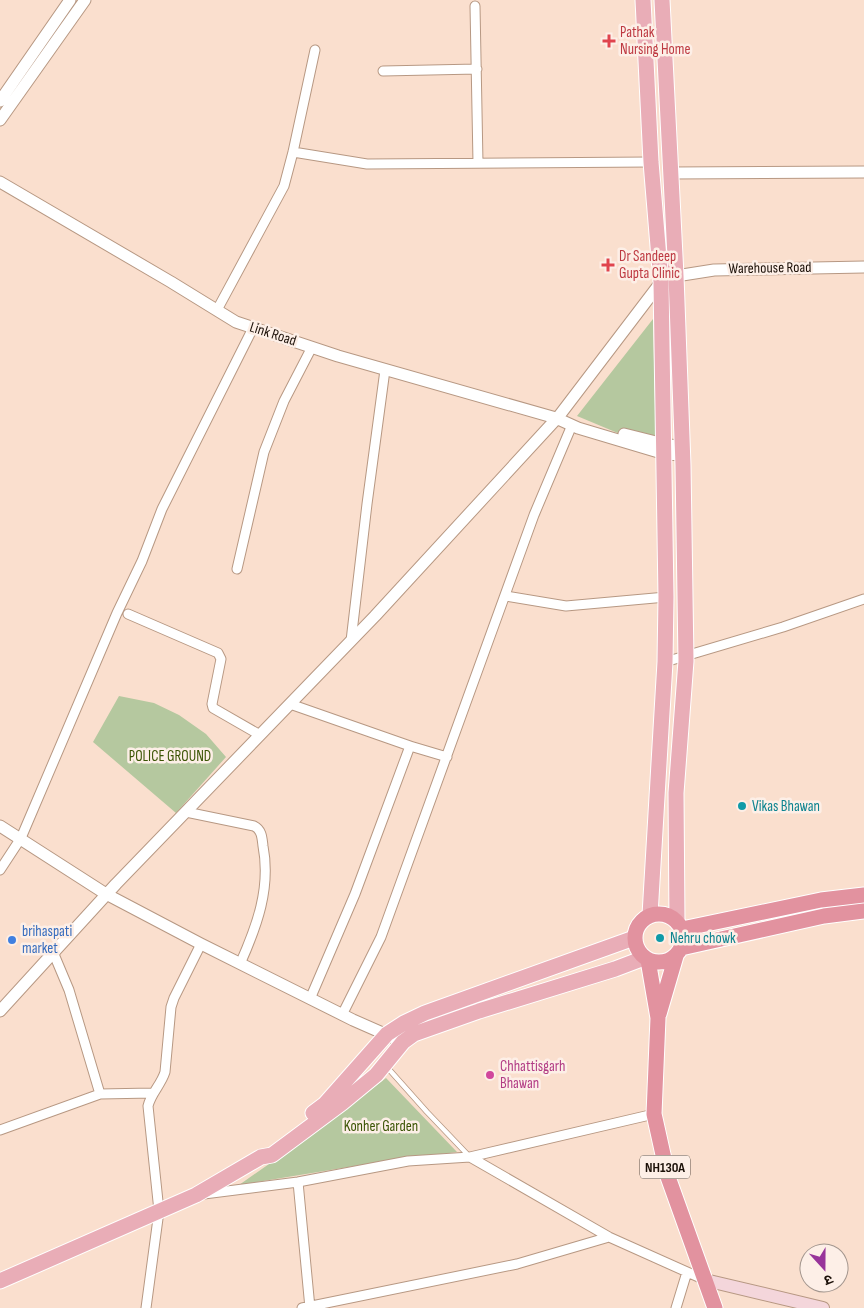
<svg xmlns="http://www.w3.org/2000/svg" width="864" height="1308" font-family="'Sofia Sans Condensed','Noto Sans Devanagari',sans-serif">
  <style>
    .green { fill: #b5c89f }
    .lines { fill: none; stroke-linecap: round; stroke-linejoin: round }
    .service-casing { stroke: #b79883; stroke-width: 6 }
    .minor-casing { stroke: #b79883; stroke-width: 11 }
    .tertiary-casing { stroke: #b79883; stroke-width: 13 }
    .secondary-casing { stroke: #b79883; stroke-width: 14 }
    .primary-casing { stroke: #fff; stroke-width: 17 }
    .trunk-casing { stroke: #fff; stroke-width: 17 }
    .service { stroke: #fff; stroke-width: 4.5 }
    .minor { stroke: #fff; stroke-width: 9 }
    .tertiary { stroke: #fff; stroke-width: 11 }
    .secondary { stroke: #f4d6db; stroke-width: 12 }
    .primary { stroke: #e9adb7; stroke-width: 15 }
    .trunk { stroke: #e2929f; stroke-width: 15 }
    .health-dot { fill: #e0444e; stroke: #fdefe7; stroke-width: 2 }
    .culture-dot { fill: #0f9aa8; stroke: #fdefe7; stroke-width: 2 }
    .shop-dot { fill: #3f7fe0; stroke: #fdefe7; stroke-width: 2 }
    .hotel-dot { fill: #d1479c; stroke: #fdefe7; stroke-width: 2 }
    .labels { text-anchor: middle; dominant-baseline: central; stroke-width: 5; stroke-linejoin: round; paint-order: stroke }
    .shield { fill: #fdefe7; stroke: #5f534b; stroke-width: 1 }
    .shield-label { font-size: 14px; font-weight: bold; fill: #1b1008 }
    .health-label { font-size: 15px; fill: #be3a42; stroke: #fdefe7; text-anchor: start }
    .street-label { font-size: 15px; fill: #1b1008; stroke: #fdefe7 }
    .park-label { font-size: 15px; fill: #3a5403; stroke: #fdefe7 }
    .culture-label { font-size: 15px; fill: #0d838f; stroke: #fdefe7; text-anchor: start }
    .shop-label { font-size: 15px; fill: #366cbe; stroke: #fdefe7; text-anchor: start }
    .hotel-label { font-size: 15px; fill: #b23c85; stroke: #fdefe7; text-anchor: start }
  </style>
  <rect width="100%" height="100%" fill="#fadfce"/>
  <path class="green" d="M653,319l3,130 -79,-33z
    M119,696l35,7 25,12 27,19 20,23 -50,56 -83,-71z
    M386,1078l71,74 -84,11 -134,22 83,-58z"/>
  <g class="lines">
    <g class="service-casing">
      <path id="service" d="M386,1066l41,46 42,44"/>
    </g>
    <g class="minor-casing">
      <path id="minor" d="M475,6l3,157
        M383,71l94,-2
        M293,152l74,12 284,-2
        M217,310l67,-124 9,-34 22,-102
        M237,569l27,-117 20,-51 28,-54
        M506,596l60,10 100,-9
        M128,614l90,39 3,6 -9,45 1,4 47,27
        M351,641l16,-137 18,-134
        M665,662l118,-35 81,-28
        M290,704l120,42 37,11
        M186,812l68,14c8,4 8,12 9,20 8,42 -6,80 -23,118
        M0,870l21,-32 96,-225 25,-52 20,-52 91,-181
        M53,952l16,38 31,104
        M310,999l45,-105 55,-148
        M342,1015l39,-78 153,-422 38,-90
        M0,1130l100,-36 52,-1
        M470,1157l184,-43
        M298,1182l12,126
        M204,1194l94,-12 110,-21 62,-4 139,80 96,43
        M146,1308l13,-97 -11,-105c3,-13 13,-21 17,-34l6,-65 3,-9 27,-54
        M302,1308l215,-44 92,-27
        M676,1308l11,-36"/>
    </g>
    <g class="tertiary-casing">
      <path id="tertiary" d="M0,101l70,-101
        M0,120l85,-120
        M671,173l193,-1
        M0,182l171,100 65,40 102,34 218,62 22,10 87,26 17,1
        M624,434l40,10 18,3
        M0,826l106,68 95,50 152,76 50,22
        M0,1011l116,-127 259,-268 184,-200 102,-134 15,-6 38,-6 150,-3"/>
    </g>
    <g class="secondary-casing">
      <path id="secondary" d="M705,1280l118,28"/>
    </g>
    <g class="primary-casing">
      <path id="primary" d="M643,0l8,162 10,120 5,315 -1,65 -15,253
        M662,0l14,276 7,189 3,196 -10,132 1,129
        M313,1113l12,-9 62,-70 17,-11 21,-10 209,-75
        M0,1281l196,-86 65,-38 11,-2 70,-52 34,-28 27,-33 11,-8 65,-23 136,-42 29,-11"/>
    </g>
    <g class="trunk-casing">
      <path id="trunk" d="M635 938a24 24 0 1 1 48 0a24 24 0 1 1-48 0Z
        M682,929l139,-29 43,-5
        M681,948l143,-32 40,-5
        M648,960l10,58 -4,96 14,63 47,131
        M659,1014l17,-58"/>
    </g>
    <use href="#service" class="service"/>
    <use href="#minor" class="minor"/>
    <use href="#tertiary" class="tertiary"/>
    <use href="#secondary" class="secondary"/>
    <use href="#primary" class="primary"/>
    <use href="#trunk" class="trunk"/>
  </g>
  <g class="health-dot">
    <path d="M606.5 33.5h5v5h5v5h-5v5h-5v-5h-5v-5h5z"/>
    <path d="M605.5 257.5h5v5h5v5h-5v5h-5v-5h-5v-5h5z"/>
  </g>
  <g class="culture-dot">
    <circle cx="742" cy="806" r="5"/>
    <circle cx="660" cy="938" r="5"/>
  </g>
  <circle class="shop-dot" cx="12" cy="940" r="5"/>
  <circle class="hotel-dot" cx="490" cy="1075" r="5"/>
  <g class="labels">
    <rect class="shield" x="640" y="1155.5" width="50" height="23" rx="4"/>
    <g class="shield-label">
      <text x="665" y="1167">NH130A</text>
    </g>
    <g class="health-label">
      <text x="620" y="32">Pathak<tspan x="620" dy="17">Nursing Home</tspan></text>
      <text x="619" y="256">Dr Sandeep<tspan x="619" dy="17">Gupta Clinic</tspan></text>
    </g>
    <g class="street-label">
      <text transform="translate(770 268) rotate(-1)">Warehouse Road</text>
      <text transform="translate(273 334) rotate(18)">Link Road</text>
    </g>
    <g class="park-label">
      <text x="170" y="756">POLICE GROUND</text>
      <text x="381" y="1126">Konher Garden</text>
    </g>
    <g class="culture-label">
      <text x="752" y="806">Vikas Bhawan</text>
      <text x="670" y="938">Nehru chowk</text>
    </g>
    <g class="shop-label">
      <text x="22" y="931">brihaspati<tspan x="22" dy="17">market</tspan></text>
    </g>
    <g class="hotel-label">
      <text x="500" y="1066">Chhattisgarh<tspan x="500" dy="17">Bhawan</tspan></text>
    </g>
  </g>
  <g transform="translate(824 1268) rotate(159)"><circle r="24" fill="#fdefe7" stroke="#a3968e"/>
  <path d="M0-4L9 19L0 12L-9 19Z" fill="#98349a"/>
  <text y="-8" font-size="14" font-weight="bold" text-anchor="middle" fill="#1b1008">उ</text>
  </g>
</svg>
